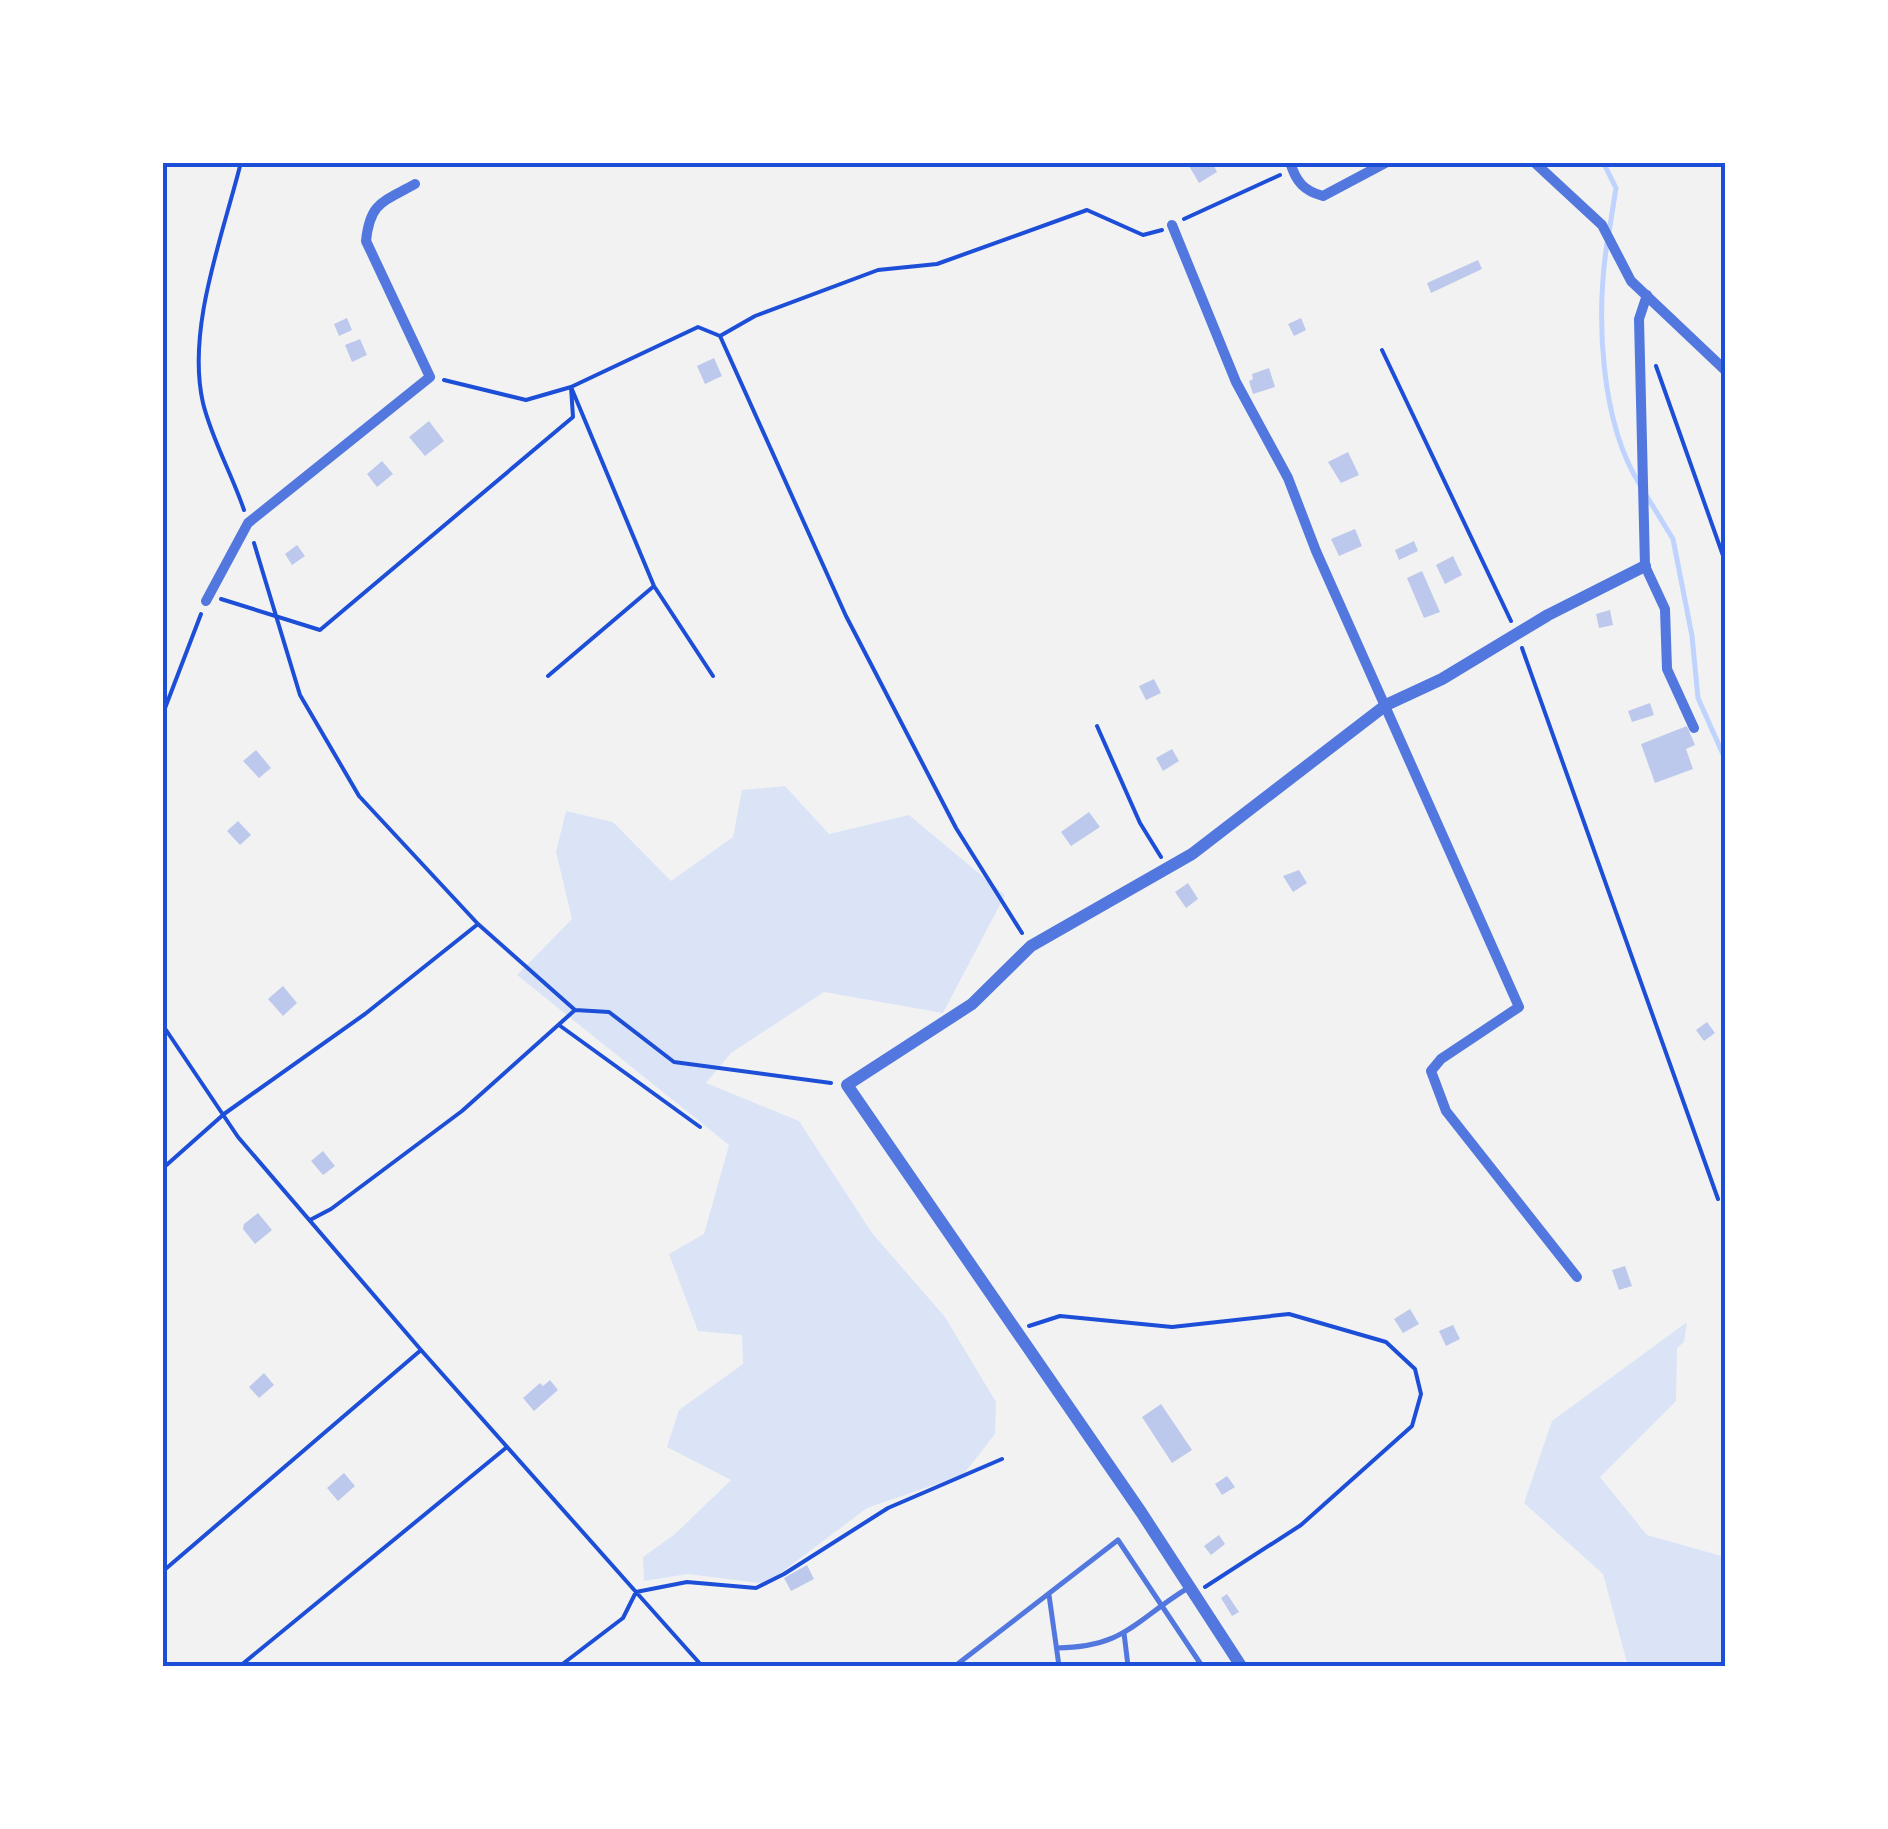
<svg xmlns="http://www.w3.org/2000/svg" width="1888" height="1829" font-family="Ubuntu,sans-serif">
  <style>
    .green { fill: #dbe4f7 }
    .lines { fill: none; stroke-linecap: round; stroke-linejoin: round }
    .stream { stroke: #bfd3fe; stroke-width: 5 }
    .building { fill: #bdc9ec }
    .path { stroke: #1d4ed8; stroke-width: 4 }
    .service { stroke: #5277de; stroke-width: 5 }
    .minor { stroke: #5277de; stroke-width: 10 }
    .tertiary { stroke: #5277de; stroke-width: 12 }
    .neatline { fill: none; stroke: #1d4ed8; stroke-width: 4 }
  </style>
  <rect width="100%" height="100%" fill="#f2f2f2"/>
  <path class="green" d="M785,786l44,48 80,-19 96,80 -62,118 -119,-21 -93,61 -25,30 93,38 73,112 73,84 51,85 -1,32 -32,41 -96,33 -101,76 -78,-10 -44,7 -1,-24 32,-23 56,-54 -64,-33 12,-37 64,-46 -1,-29 -44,-4 -29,-77 35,-20 25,-89 -212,-170 55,-56 -16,-67 10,-41 47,11 58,59 62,-44 9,-47z
    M1687,1322l-3,20 -7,6 -1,53 -76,76 47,58 78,22v109h-97l-25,-92 -79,-71 28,-82z"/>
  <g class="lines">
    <path class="stream" d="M1603,162l13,26 -7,44
      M1607,243c-11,74 -7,178 33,242
      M1646,495l27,44 19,97 6,62 28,63"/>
  </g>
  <path class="building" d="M1195,162h17l5,10 -18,11 -10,-17z
    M1478,260l4,9 -51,24 -4,-10z
    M347,318l5,12 -13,6 -5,-12z
    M1301,318l5,12 -12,6 -6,-12z
    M360,339l7,16 -15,7 -7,-17z
    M714,358l8,18 -17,8 -8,-18z
    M1269,368l6,19 -22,7 -4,-13 4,-2 -1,-5z
    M429,421l15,20 -19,15 -16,-19z
    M1348,452l11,23 -18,8 -13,-21z
    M382,461l11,13 -16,13 -10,-13z
    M1355,529l7,17 -23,10 -8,-17z
    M1414,541l4,10 -19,9 -4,-10z
    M297,545l8,11 -13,9 -7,-11z
    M1453,556l9,19 -17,9 -9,-19z
    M1422,571l18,41 -16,6 -17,-40z
    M1610,610l3,15 -14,3 -3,-14z
    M1154,679l7,14 -15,7 -7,-14z
    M1650,703l4,12 -22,7 -4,-11z
    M1687,726l8,19 -9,4 7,20 -38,14 -14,-39z
    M1172,749l7,12 -16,10 -7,-13z
    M256,750l15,18 -12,10 -16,-17z
    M1089,812l11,15 -29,19 -10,-14z
    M238,821l13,14 -11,10 -13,-14z
    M1299,870l8,13 -14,9 -10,-16z
    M1188,883l10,16 -12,9 -11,-16z
    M283,986l14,17 -14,13 -15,-17z
    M1707,1022l8,11 -11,8 -8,-11z
    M323,1151l12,15 -12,9 -12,-14z
    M258,1213l14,17 -17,14 -12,-15 1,-5z
    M1625,1266l7,20 -13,4 -7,-20z
    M1410,1309l9,15 -16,9 -9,-14z
    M1453,1325l7,14 -14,7 -7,-15z
    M264,1373l10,12 -15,13 -10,-11z
    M550,1380l8,10 -24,21 -11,-13 17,-15 3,3z
    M1161,1404l31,46 -20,13 -30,-46z
    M344,1473l11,13 -17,15 -11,-13z
    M1227,1476l8,11 -13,8 -7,-11z
    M1219,1535l6,9 -14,11 -7,-9z
    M807,1565l7,14 -23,12 -7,-13z
    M1227,1594l12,18 -7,4 -11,-18z"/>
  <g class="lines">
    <path class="path" d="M241,162c-18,73 -55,167 -38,241 9,37 29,71 41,107
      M1184,219l96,-44
      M720,336l126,280 110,212 66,105
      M1382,350l129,271
      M1656,366l70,198
      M444,380l82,20 45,-13 83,199 59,90
      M254,543l46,152 59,101 119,128 97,86 34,2 65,50 157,21
      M221,599l99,31 253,-213 -2,-30 127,-60 22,9 35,-20 123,-46 59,-6 150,-54 56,25 19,-5
      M1522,648l196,551
      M548,676l106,-90
      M162,716l39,-102
      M1097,726l43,97 21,34
      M162,1024l76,113 183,213 215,242 51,-10 69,6 28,-14 104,-66 114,-49
      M559,1025l141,102
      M162,1169l62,-55 141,-100 113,-90
      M310,1220l21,-11 131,-98 113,-101
      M1029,1326l31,-10 112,11 117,-13 97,28 29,27 6,25 -9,32 -111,99 -96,62
      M162,1572l259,-222
      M240,1666l267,-219
      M560,1666l63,-48 13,-26 66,74"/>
    <path class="service" d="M1049,1595l10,71
      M1124,1633l4,33
      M1057,1648c69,-1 78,-28 131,-60
      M955,1666l163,-126 84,126"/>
    <path class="minor" d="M1290,162c6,20 14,29 33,34l64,-34
      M1534,162l68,63 29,56 95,90
      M1172,225l64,157 52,96 28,73 203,456 -78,52 -10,12 15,40 131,166
      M1647,295l-8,24 6,247 20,43 2,60 27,59
      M206,601l42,-78 182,-146 -64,-136c4,-39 17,-39 49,-57"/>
    <path class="tertiary" d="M1241,1666l-100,-154 -294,-427 125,-81 59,-58 161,-92 194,-149 56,-26 106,-64 97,-49"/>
  </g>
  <rect width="1888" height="1829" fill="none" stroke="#ffffff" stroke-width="330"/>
  <rect x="165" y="165" width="1558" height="1499" class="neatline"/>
</svg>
